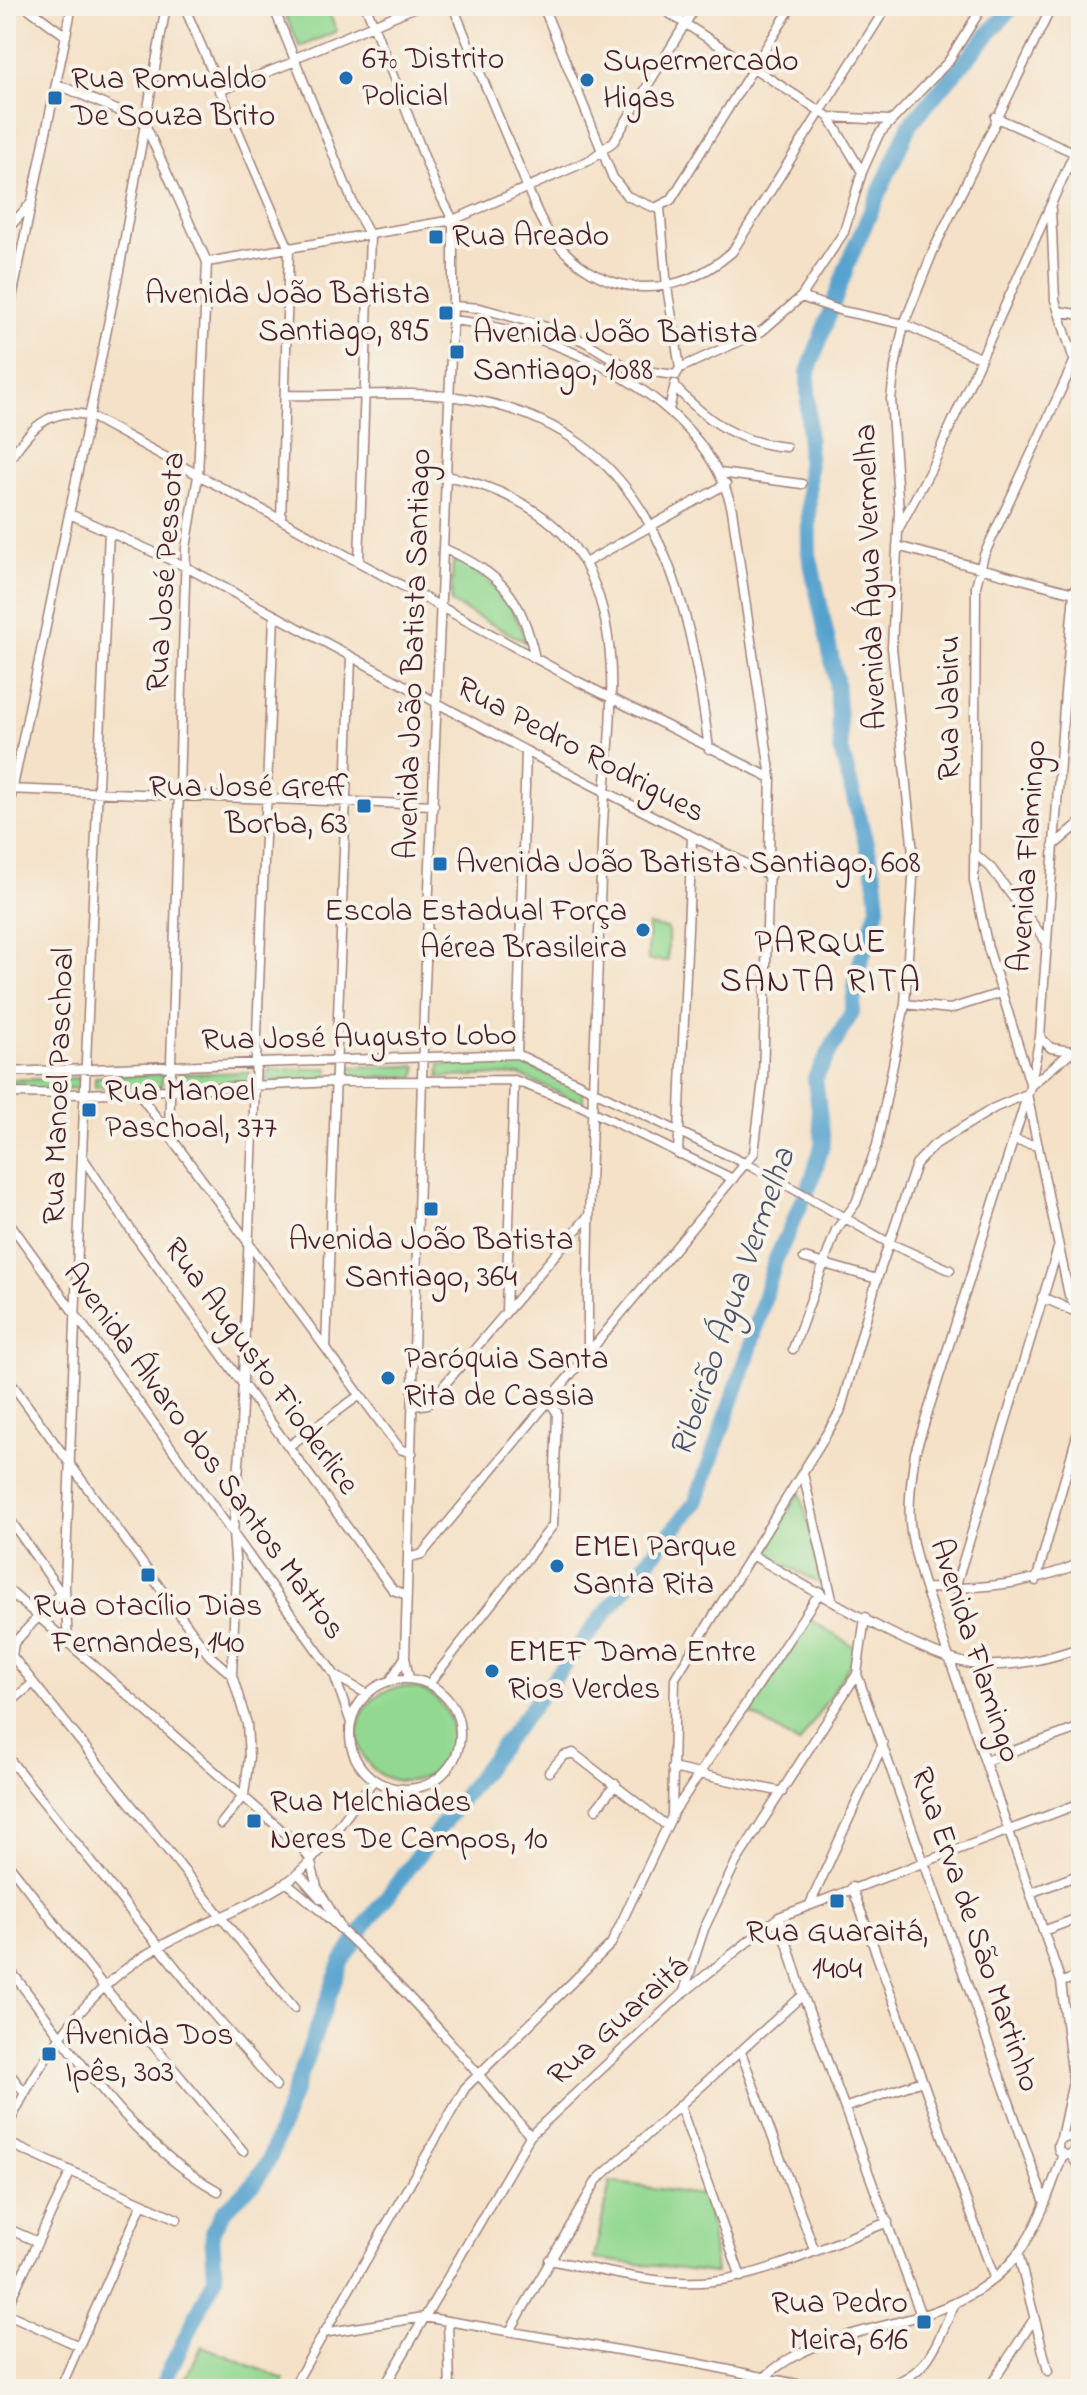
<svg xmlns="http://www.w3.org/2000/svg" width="1087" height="2395" font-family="'Indie Flower',sans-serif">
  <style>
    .green { fill: #93d891; stroke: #6e7c5e; stroke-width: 2 }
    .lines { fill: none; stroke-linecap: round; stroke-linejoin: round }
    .river { stroke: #55a2ce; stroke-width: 16 }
    .minor-casing { stroke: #9f8079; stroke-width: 11 }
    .minor { stroke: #fff; stroke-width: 8 }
    .poi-dot { fill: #1f6fb2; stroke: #f7f3e8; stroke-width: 3 }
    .labels { text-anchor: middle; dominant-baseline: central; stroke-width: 8; stroke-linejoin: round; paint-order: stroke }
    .poi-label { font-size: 32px; fill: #4a1f2b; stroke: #f7f3e8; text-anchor: start }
    .street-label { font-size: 32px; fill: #4a1f2b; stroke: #f7f3e8 }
    .neighbourhood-label { font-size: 34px; letter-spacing: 2px; fill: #4a1f2b; stroke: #f7f3e8 }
    .water-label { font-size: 34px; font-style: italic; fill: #4e536c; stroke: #f7f3e8 }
  </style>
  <rect width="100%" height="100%" fill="#f7f3e8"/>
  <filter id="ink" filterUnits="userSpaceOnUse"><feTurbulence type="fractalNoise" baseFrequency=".0125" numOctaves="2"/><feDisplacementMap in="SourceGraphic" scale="16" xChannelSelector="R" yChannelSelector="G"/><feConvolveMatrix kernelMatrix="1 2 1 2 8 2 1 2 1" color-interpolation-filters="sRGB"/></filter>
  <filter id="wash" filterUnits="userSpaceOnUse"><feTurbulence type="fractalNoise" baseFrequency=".006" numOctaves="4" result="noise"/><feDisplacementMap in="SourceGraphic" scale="32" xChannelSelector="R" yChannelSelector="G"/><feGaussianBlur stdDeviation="1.8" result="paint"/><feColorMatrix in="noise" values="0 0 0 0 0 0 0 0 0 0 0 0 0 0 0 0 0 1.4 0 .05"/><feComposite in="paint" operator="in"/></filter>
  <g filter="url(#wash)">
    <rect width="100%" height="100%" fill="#f4e1c7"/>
    <path class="green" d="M281,6h45l11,25 -37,16z
      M459,561c34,20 55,43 67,81l-75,-39 2,-41z
      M648,925l20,4v32l-20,-1z
      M520,1063l63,26v15l-63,-29 -81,2 1,-12z
      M417,1066l-2,11 -70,1v-11z
      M329,1068l-2,12 -61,1 2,-11z
      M250,1072l-3,13 -66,1 -5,-4 4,-8z
      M163,1074l-2,13h-66v-10z
      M80,1078l1,10 -75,2v-10z
      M800,1492l23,86v7l-61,-33z
      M810,1619l49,31 -60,94 -49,-31z
      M358 1734a47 47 0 1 1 94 0a47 47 0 1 1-94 0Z
      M610,2182l97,14 9,77 -122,-14z
      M202,2346l82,33 -3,10h-101z"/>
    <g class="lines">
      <path class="river" d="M160,2389l55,-111 -3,-46 12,-21 30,-28 15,-23 72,-197 25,-39 215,-281 115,-141 51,-144 28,-97 37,-81 11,-38 -8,-64 37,-66 5,-39 21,-66 -3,-30 -34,-128 -5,-70 -27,-125 -1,-182 42,-114 60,-134 103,-118"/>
    </g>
  </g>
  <g filter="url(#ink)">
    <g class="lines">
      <g class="minor-casing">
        <path id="minor" d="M25,6l41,30
          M184,6l105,243 -8,271
          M273,6l82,202 15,28 -11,326
          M366,6l69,179 18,35v86l-29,704 -19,647 4,22
          M453,6c21,53 43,105 65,158 10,23 18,51 33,72 49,63 122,67 181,16l155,-246
          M543,6l70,172 14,18 28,12 16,-8 121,-194
          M658,6l171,111 33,55
          M295,58l123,-52
          M57,84l87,38 63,140 -9,214 -12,72 -17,585
          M219,91l77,-30
          M829,117l60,3
          M995,117l78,35
          M660,208l7,79 13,81
          M1051,209l4,91 19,60
          M6,231l26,-29
          M6,257l13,7
          M207,262l246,-42 137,-60 24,-19 82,-135
          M801,297l41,14 62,13 76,34
          M453,306l27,2 54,15 50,18 46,28 46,6
          M1059,311l22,4
          M6,327l66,-321
          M676,375l4,-7 82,-37 39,-34 43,-65 18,-60 17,-38 69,-72 35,-56
          M675,387c32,34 64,56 111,60
          M287,395c60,2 123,-6 182,4 185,32 220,191 240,350
          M669,410l6,-26
          M6,465c21,-33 43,-61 84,-49l489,266 192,96
          M720,473l82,11
          M446,476c53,10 112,38 139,88 45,82 19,191 17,281 -5,169 -15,338 -14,508
          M70,514l116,53 340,184 244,125
          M899,528l32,-59 150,-331
          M897,546l177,47
          M445,549c58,26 76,47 90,109
          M585,563l141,-79
          M6,789l428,16
          M6,821l113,-550 47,-265
          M1053,846l28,-24
          M974,853l17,15 54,72
          M905,1004l45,5 51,-16
          M1040,1037l11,11 21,3
          M517,1054l9,-303
          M6,1072l511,-18 252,121 120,68 61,27
          M1030,1083l-42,-135 -14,-67 2,-295 8,-31 97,-208
          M1030,1086l51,-42
          M137,1091l223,304 40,54 12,4
          M6,1093l81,1 246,-12 181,-2 65,25 154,74
          M1013,1140l25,6
          M678,1154l14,-316
          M83,1158l52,78 258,354 14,5
          M6,1218l328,456 17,49
          M804,1258l73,21
          M1042,1297l36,16
          M506,1311l8,-231
          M326,1348l25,-691
          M793,1349l43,-119 20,-27 21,-58 28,-141 9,-141 -22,-216 7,-135 -8,-113 4,-32 9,-43 30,-75 118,-243
          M6,1376l203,279 23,20
          M413,1406l15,-2 161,-189
          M289,1446l71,-51
          M803,1473l29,126
          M6,1514l55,79
          M752,1555c52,29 173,106 227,110 33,2 71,-6 102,-18
          M408,1558l14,-4 332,-401 9,-73 8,-302 -39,-268c-26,-113 -175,-179 -280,-190
          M1036,1581l45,-160
          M6,1588l297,261 7,10 7,28 23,39
          M65,1588l-51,55 -2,13 282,352
          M925,1588c55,1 104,-3 156,-25
          M955,1588l103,-340
          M68,1643l-3,-55 12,-318 32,-739
          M857,1674l188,529
          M334,1675l33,19
          M350 1734a55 55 0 1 1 110 0a55 55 0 1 1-110 0Z
          M390,1681l15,-24
          M429,1684l124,-159 4,-113 -8,-10
          M6,1706l26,-22
          M6,1755l202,253 68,78
          M985,1761l96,-34
          M672,1768l110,24
          M549,1772l14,-16 10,-3 94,73
          M596,1809l20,-25
          M672,1815l148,-223
          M221,1824l23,-29 5,-38 -2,-33 -15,-49 4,-104 -3,-38 7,-81 34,-836
          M6,1861l99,127 138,163
          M298,1873l23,26
          M286,1882c91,73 170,164 244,254
          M852,1887l142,390
          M1030,1893l51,-19
          M811,1902l72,-158
          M779,1917l24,78 119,323
          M1043,1931l38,-14
          M6,1965c63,79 121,176 212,226
          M1061,1982l20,-6
          M683,1994l21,-65 32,-67 121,-188 8,-57
          M741,2052l73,197
          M6,2069l18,23
          M680,2106l61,171
          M847,2107l75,-26
          M6,2130c35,-73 81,-144 155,-184 41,-23 87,-38 126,-64 32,-22 62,-72 87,-102
          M1058 2146a9 9 0 1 1 18 0a9 9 0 1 1-18 0Z
          M1061,2138l11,-52
          M1074,2141l2,-37 -15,-122 -136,-394c-18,-58 -19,-75 -10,-135l115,-366 10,-50 25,-344 9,-100 7,-18
          M6,2142l171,77
          M1070,2154l11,16
          M6,2228l32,14
          M1018,2253l30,118
          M549,2260c53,10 110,27 164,21 54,-5 124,-40 175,-59
          M6,2309l65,-138
          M6,2313l73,33
          M448,2321l2,68
          M510,2331l87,-151 206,-185
          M323,2333l101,-16 271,46 126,26
          M60,2389l82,-185
          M292,2389l173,-301 146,-144 61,-128 3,-138 165,-266 37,-133 39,-115 18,-19 60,-37 33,-14 42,201 12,19
          M383,2389l147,-253 152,-142 97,-77 302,-114
          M753,2389c70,-80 194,-45 264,-134 22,-29 34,-67 46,-101
          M875,2389c53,-11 58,-38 79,-84
          M988,2389l46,-70"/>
      </g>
      <use href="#minor" class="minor"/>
    </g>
  </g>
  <g class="poi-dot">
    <circle cx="346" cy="78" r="8"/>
    <circle cx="587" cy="80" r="8"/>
    <rect x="47" y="90" width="16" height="16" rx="4"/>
    <rect x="428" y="229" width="16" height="16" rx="4"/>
    <rect x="438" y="305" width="16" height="16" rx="4"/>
    <rect x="449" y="344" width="16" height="16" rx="4"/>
    <rect x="356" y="798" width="16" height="16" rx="4"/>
    <rect x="432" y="856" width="16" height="16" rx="4"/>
    <circle cx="643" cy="930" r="8"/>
    <rect x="81" y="1102" width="16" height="16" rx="4"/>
    <rect x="423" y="1201" width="16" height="16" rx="4"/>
    <circle cx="388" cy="1378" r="8"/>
    <circle cx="557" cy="1566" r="8"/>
    <rect x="140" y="1567" width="16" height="16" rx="4"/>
    <circle cx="492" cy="1671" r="8"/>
    <rect x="246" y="1813" width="16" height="16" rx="4"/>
    <rect x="829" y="1893" width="16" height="16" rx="4"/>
    <rect x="41" y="2046" width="16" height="16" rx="4"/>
    <rect x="916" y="2314" width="16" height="16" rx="4"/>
  </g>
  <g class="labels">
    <g class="poi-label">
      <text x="362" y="60">67º Distrito<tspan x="362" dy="37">Policial</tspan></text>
      <text x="603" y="62">Supermercado<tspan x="603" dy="37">Higas</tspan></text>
      <text x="71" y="80">Rua Romualdo<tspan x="71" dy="37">De Souza Brito</tspan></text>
      <text x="452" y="237">Rua Areado</text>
      <text x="430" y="295" text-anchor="end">Avenida João Batista<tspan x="430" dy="37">Santiago, 895</tspan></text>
      <text x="473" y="334">Avenida João Batista<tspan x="473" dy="37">Santiago, 1088</tspan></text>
      <text x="348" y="788" text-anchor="end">Rua José Greff<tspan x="348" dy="37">Borba, 63</tspan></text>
      <text x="456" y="864">Avenida João Batista Santiago, 608</text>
      <text x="627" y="912" text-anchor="end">Escola Estadual Força<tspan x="627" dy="37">Aérea Brasileira</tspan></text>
      <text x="105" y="1092">Rua Manoel<tspan x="105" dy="37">Paschoal, 377</tspan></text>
      <text x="431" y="1241" text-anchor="middle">Avenida João Batista<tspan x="431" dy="37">Santiago, 364</tspan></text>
      <text x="404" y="1360">Paróquia Santa<tspan x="404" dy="37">Rita de Cassia</tspan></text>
      <text x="573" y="1548">EMEI Parque<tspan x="573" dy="37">Santa Rita</tspan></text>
      <text x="148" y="1607" text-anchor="middle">Rua Otacílio Dias<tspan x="148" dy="37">Fernandes, 140</tspan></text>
      <text x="508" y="1653">EMEF Dama Entre<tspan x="508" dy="37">Rios Verdes</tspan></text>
      <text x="270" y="1803">Rua Melchiades<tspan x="270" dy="37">Neres De Campos, 10</tspan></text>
      <text x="837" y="1933" text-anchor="middle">Rua Guaraitá,<tspan x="837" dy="37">1404</tspan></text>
      <text x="65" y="2036">Avenida Dos<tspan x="65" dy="37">Ipês, 303</tspan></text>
      <text x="908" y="2304" text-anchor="end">Rua Pedro<tspan x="908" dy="37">Meira, 616</tspan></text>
    </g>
    <g class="street-label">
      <text transform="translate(167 572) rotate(-86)">Rua José Pessota</text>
      <text transform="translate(872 577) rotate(-92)">Avenida Água Vermelha</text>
      <text transform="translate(415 654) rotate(-88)">Avenida João Batista Santiago</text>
      <text transform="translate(950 708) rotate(-90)">Rua Jabiru</text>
      <text transform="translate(580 751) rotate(28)">Rua Pedro Rodrigues</text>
      <text transform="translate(1029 856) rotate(-86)">Avenida Flamingo</text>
      <text transform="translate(359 1039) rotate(-1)">Rua José Augusto Lobo</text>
      <text transform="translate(60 1086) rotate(-88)">Rua Manoel Paschoal</text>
      <text transform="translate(260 1367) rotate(54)">Rua Augusto Fioderlice</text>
      <text transform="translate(203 1452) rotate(54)">Avenida Álvaro dos Santos Mattos</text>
      <text transform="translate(974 1651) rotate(72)">Avenida Flamingo</text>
      <text transform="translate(974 1930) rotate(71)">Rua Erva de São Martinho</text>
      <text transform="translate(619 2022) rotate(-42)">Rua Guaraitá</text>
    </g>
    <g class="neighbourhood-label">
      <text x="821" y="944">PARQUE<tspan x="821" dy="39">SANTA RITA</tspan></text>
    </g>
    <g class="water-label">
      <text transform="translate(734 1303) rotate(-71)">Ribeirão Água Vermelha</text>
    </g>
  </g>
  <rect width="1087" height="2395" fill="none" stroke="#f7f3e8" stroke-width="32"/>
</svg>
